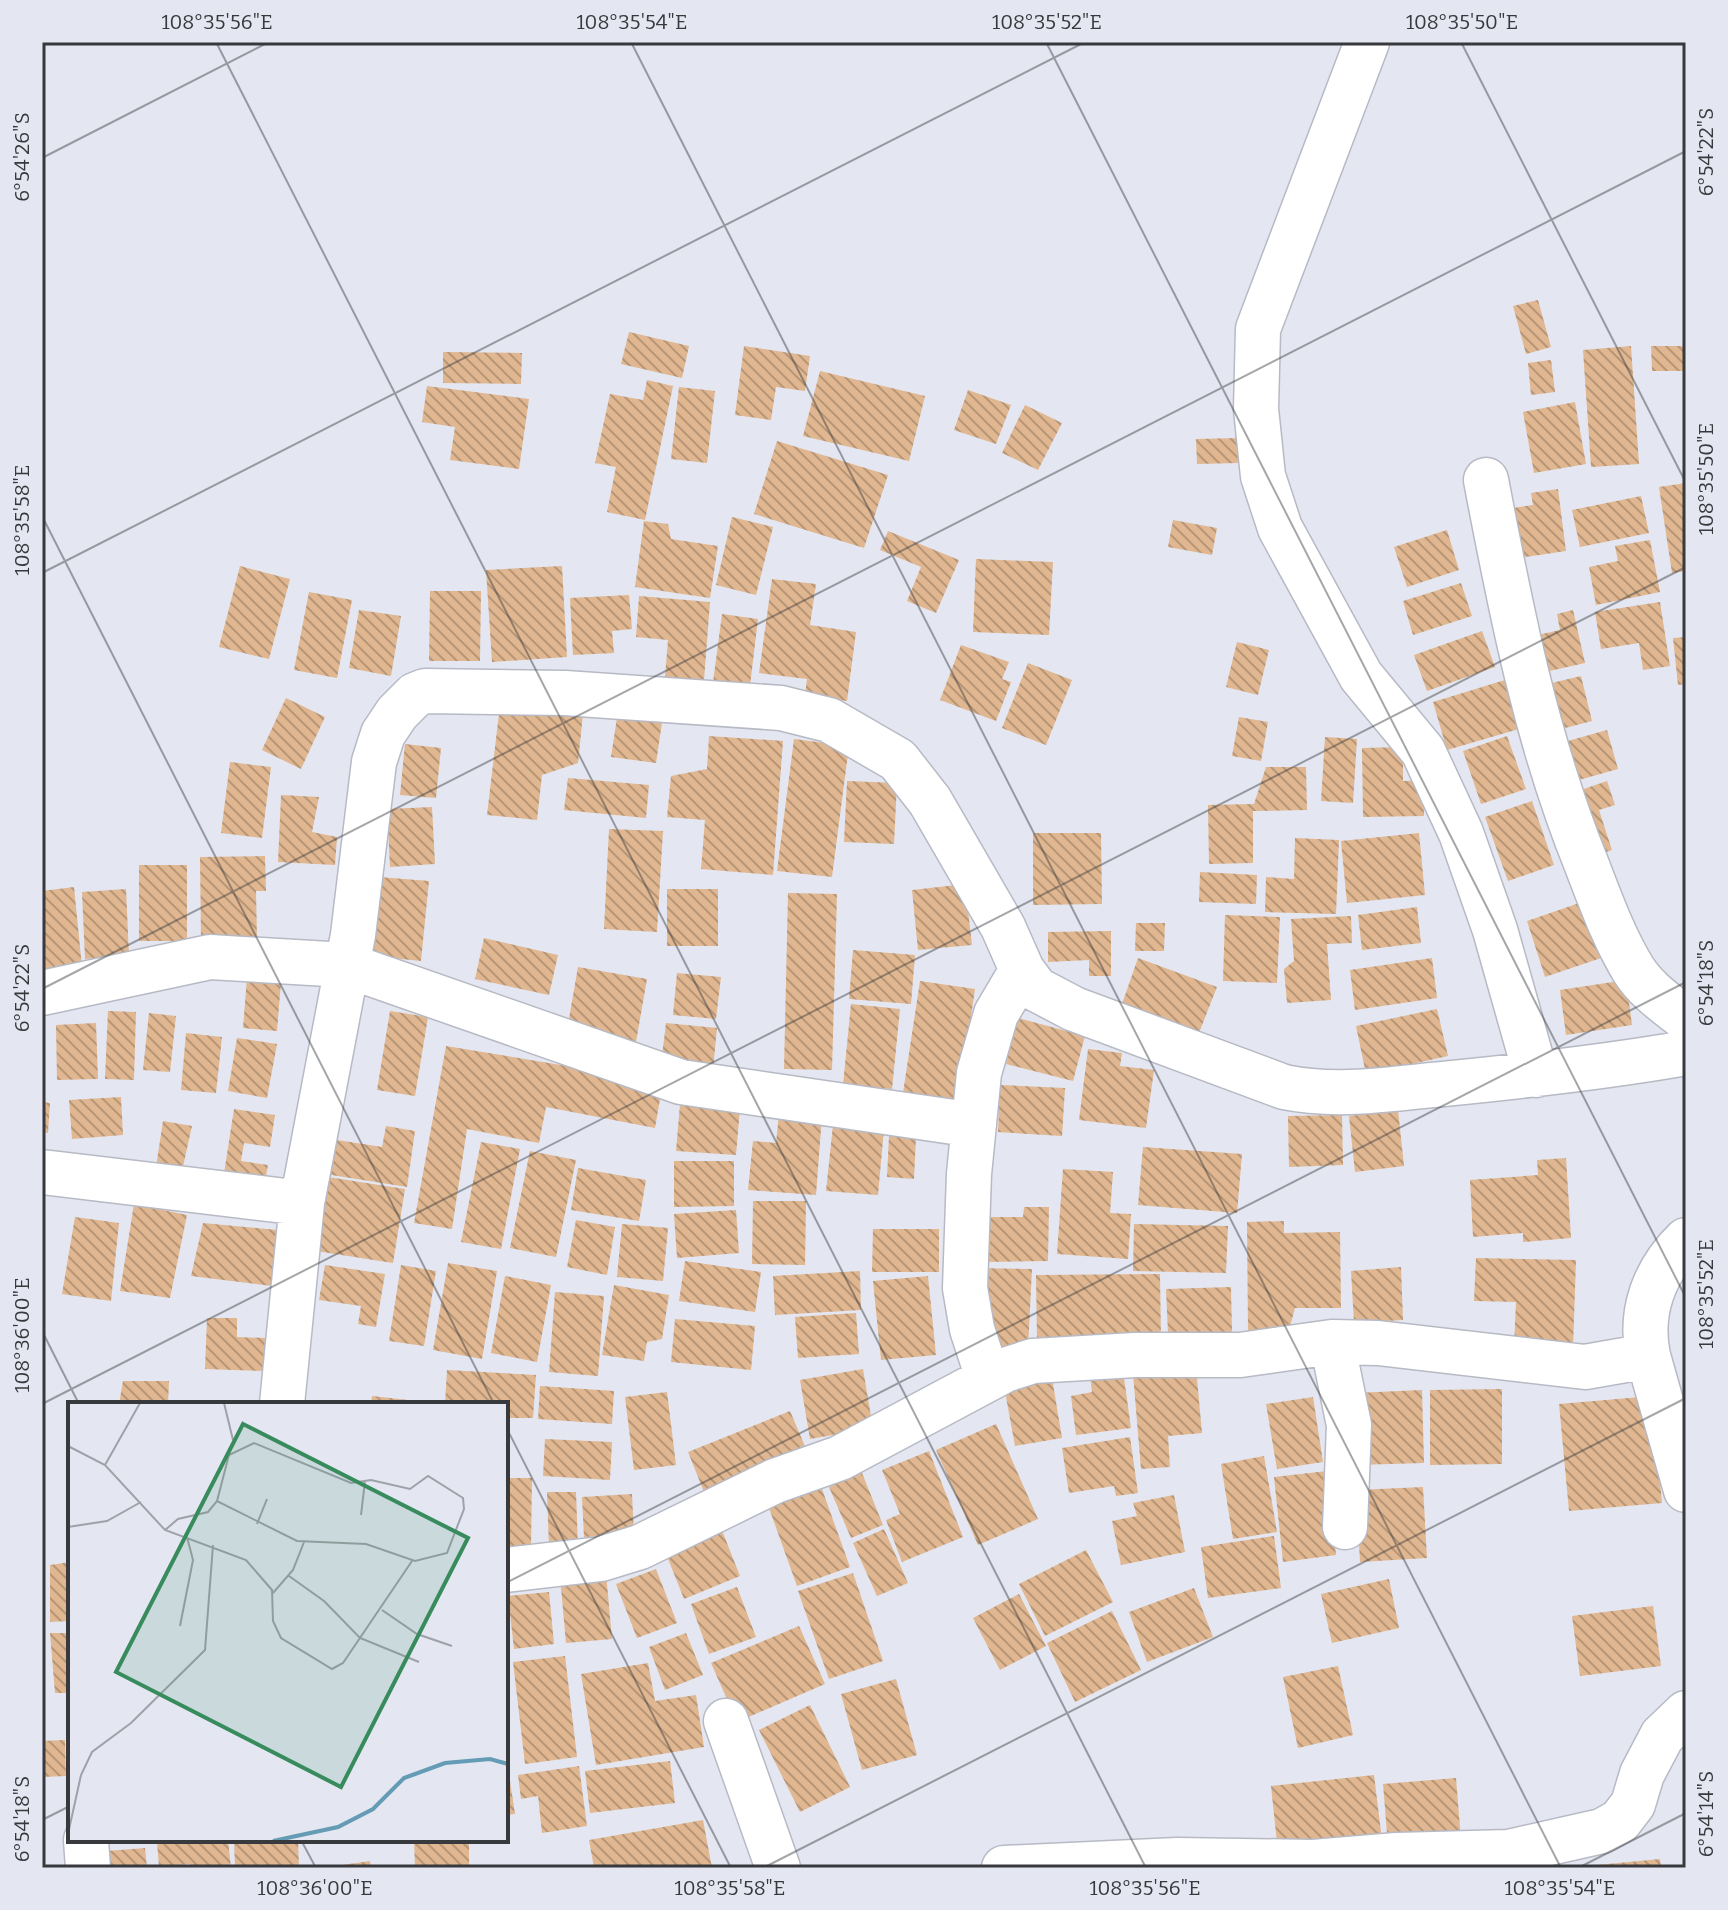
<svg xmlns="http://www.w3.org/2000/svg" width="1728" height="1910" font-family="Bitter,serif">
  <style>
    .building { fill: url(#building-back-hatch) }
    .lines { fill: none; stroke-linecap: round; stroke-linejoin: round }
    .minor-casing { stroke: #b7bac4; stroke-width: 47 }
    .minor { stroke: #fff; stroke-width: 44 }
    .ticks { fill: none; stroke: #38393d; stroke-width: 2; stroke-opacity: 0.45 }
    .inset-river { fill: none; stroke: #649bb5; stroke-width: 4 }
    .inset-road { fill: none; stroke: #9fa1a9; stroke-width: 2 }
    .view { fill: #388b5d; fill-opacity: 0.15; stroke: #388b5d; stroke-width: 4 }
    .inset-edge { fill: none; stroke: #38393d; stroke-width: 4 }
    .neatline { fill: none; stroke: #38393d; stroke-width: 3 }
    .ticks-label { font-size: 20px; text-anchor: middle; fill: #38393d }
  </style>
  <defs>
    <pattern id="building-back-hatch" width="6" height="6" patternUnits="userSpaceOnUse" patternTransform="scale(2)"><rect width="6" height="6" fill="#e0b790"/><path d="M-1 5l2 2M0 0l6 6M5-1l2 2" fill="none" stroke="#b79677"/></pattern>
  </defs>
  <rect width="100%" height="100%" fill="#e4e7f1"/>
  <path class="building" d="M1538,300l13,47 -25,7 -13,-48z
    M629,332l60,14 -7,32 -61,-14z
    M744,346l66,10 -5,35 -29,-4 -5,33 -36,-5z
    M1631,346l8,118 -48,3 -8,-117z
    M1651,346h35v25h-34z
    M443,352l79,1 -1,31 -78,-1z
    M1551,360l4,32 -24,3 -3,-32z
    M820,371l105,25 -16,65 -106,-25z
    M647,380l26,6 -28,134 -38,-8 9,-45 -21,-4 15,-69 33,6z
    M427,386l102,13 -10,70 -69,-9 5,-33 -33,-5z
    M679,387l36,4 -8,72 -36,-4z
    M968,390l43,15 -15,39 -42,-14z
    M1575,402l11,62 -52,9 -11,-61z
    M1025,405l37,18 -24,47 -36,-17z
    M1237,438l1,25 -41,1 -1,-25z
    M777,441l111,34 -24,73 -110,-34z
    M1686,483v88l-14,2 -13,-86z
    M1558,489l8,62 -61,9 -6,-50 34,-5 -2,-12z
    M1641,496l8,37 -69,14 -8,-37z
    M732,517l41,10 -17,68 -40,-10z
    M1173,520l44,8 -5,27 -44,-8z
    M644,521l24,3 3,15 47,7 -8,52 -75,-11z
    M1447,530l12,40 -52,17 -13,-40z
    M888,531l71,29 -23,53 -29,-12 14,-34 -41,-17z
    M1650,540l10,52 -64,13 -7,-38 29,-6 -3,-15z
    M976,559l77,3 -4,73 -76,-3z
    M240,566l50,13 -21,80 -50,-12z
    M562,566l5,91 -75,5 -6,-92z
    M772,579l44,5 -6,41 46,7 -9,69 -42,-6 2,-16 -48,-6z
    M1461,583l11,33 -59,19 -10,-34z
    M430,591h51l-1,70h-51z
    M309,592l43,8 -15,78 -43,-8z
    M629,595l3,34 -20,2 2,22 -41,2 -3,-57z
    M639,596l71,6 -6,78 -39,-3 3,-37 -32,-3z
    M1660,602l10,64 -27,4 -4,-27 -38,6 -6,-37z
    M359,610l42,6 -10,60 -42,-8z
    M1573,610l12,53 -53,12 -8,-37 36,-8 -3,-16z
    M722,614l36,5 -9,75 -37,-4z
    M1482,631l13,36 -68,24 -13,-36z
    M1686,637v47l-8,1 -5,-47z
    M1237,642l32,8 -11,45 -32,-8z
    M961,645l48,17 -7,17 9,3 -15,39 -56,-21z
    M1028,663l44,17 -26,65 -44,-17z
    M1581,676l11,45 -46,12 -11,-46z
    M1505,680l14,49 -72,21 -14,-48z
    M286,698l39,19 -24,52 -39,-19z
    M500,705l83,9 -5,49 -36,12 -5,45 -50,-5z
    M618,711l45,5 -7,47 -45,-6z
    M1239,717l29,5 -7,39 -29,-5z
    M1607,730l11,39 -57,16 -11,-39z
    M709,736l74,5 -10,134 -72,-6 4,-49 -38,-3 4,-41 36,-7z
    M1507,736l19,53 -45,15 -18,-53z
    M1325,737l32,2 -4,64 -32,-2z
    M794,739l55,7 -17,131 -55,-6z
    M405,744l36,4 -5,50 -36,-3z
    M1403,747v34l20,-1 1,36 -61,1 -1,-69z
    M230,762l41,5 -9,71 -41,-5z
    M1266,767h40l1,43 -54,1v52l-44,1 -1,-59 46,-1z
    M568,778l81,7 -3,33 -82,-8z
    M847,781l50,2 -3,61 -50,-2z
    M1607,781l8,24 -16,5 13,40 -22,8 -21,-64z
    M281,795l38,2 -7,35 25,5 -2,28 -57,-3z
    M1532,801l22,64 -46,16 -23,-64z
    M432,807l3,57 -45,3 -3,-58z
    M609,829l54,2 -6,101 -53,-3z
    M1033,833h68l1,71 -69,1z
    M1419,833l6,62 -78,8 -6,-62z
    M1295,838l44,2 -3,74 -71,-2 1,-35 28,2z
    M265,856l1,35h-10l1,48 -56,2 -1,-84z
    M139,865h48v76h-48z
    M1200,872l57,3 -1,29 -57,-2z
    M379,877l50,4 -8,80 -50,-5z
    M965,884l7,61 -54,5 -6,-60z
    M74,887l8,80 -40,4v-80z
    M126,889l3,67 -44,3 -3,-67z
    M667,889h51v57h-51z
    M788,893l49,1 -5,176 -48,-1z
    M1588,900l19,56 -62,21 -18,-56z
    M1417,907l4,36 -59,7 -4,-35z
    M1225,915l55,2 -3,66 -54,-2z
    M1351,916l1,27 -25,1 4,56 -44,3 -3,-34 10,-8 -3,-42z
    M1136,923h29l-1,28h-29z
    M1111,931v45h-22v-16l-41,2v-30z
    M484,938l74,17 -9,40 -74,-16z
    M853,950l62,5 -4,49 -62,-5z
    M1138,958l79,29 -18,46 -77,-29z
    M1432,958l5,40 -82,12 -5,-40z
    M578,967l69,12 -11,63 -69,-12z
    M677,973l44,4 -5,42 -43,-4z
    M247,978l34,4 -4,49 -34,-3z
    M1626,980l6,45 -66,10 -6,-45z
    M920,981l55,8 -18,125 -56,-8z
    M851,1004l49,5 -8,80 -49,-4z
    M1437,1009l11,47 -82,18 -10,-48z
    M108,1011l28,1 -2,68 -29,-1z
    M390,1011l38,6 -13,79 -38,-6z
    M149,1013l27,3 -6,56 -27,-2z
    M1018,1018l67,18 -12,45 -67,-17z
    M96,1023l2,56 -41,1 -1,-55z
    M666,1023l51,5 -4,41 -52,-5z
    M186,1033l36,4 -6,56 -35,-3z
    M237,1038l40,6 -10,54 -39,-7z
    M446,1046l217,36 -8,46 -109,-21 -7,36 -72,-14 -15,100 -38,-6z
    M1088,1049l34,4 -2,13 34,4 -8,58 -67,-8z
    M1000,1085l65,3 -3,48 -64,-4z
    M121,1097l2,38 -51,4 -3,-39z
    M42,1102l8,1 -2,30 -6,-1z
    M680,1104l60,4 -4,47 -60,-4z
    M234,1109l41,6 -5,32 -26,-4 -3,18 27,4 -4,22 -41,-7z
    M1398,1110l6,56 -49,6 -6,-56z
    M779,1114l43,2 -6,79 -68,-5 5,-49 23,2z
    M1342,1115l1,50 -54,2 -1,-51z
    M163,1121l29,5 -10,45 -26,-4z
    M833,1125l51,4 -6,66 -52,-4z
    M386,1126l29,5 -8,56 -82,-13 6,-35 51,8z
    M889,1136l27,1 -2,42 -27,-2z
    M481,1142l39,7 -19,100 -40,-7z
    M1143,1147l99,7 -5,59 -99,-8z
    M530,1151l46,9 -20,97 -46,-9z
    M1566,1158l5,80 -48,4v-9l-50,4 -3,-57 68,-5 -1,-15z
    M674,1161h60v45l-60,1z
    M578,1168l68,12 -7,41 -68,-11z
    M1063,1169l50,3 -3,41 21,1 -3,45 -71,-5z
    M328,1177l77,12 -12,74 -77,-12z
    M753,1201h53l-1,64 -53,-1z
    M134,1204l53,11 -17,83 -50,-7z
    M1024,1207h25l-1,54 -64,1 1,-45h38z
    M736,1210l3,43 -62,5 -3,-44z
    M75,1217l44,6 -8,78 -49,-7z
    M576,1220l39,7 -8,48 -40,-8z
    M1284,1221v12l56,-1 1,76h-46l-6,22 -41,1 -1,-109z
    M203,1223l84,8 -7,56 -89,-11z
    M622,1224l46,4 -5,53 -46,-4z
    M1134,1224l94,2 -2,47 -93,-2z
    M873,1229h66v43h-67z
    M1476,1258l100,2 -3,88 -59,-2 2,-44 -42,-1z
    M685,1261l76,11 -6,40 -76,-11z
    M448,1263l49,8 -15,88 -49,-9z
    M325,1265l60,9 -9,53 -18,-3 3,-18 -42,-6z
    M401,1265l35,6 -12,75 -35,-5z
    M1401,1267l2,53 -49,3 -3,-52z
    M975,1268l57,1 -4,80 -42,-1z
    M860,1271l1,39 -86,5 -2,-39z
    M1160,1274l1,66 -124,1 -1,-66z
    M505,1276l46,9 -14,77 -46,-9z
    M928,1276l8,79 -55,5 -8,-79z
    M614,1285l55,10 -7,44 -15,3 -3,19 -42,-6z
    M1231,1287l1,45 -64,2 -2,-45z
    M555,1292l49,4 -6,80 -49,-4z
    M856,1313l3,41 -61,4 -3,-41z
    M207,1318h30v19l28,1v33l-60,-2z
    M675,1319l80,7 -4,44 -80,-8z
    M1196,1368l6,65 -34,3 2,31 -29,2 -8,-95z
    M863,1369l10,59 -63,11 -10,-59z
    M447,1370l89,5 -3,43h-27v-14h-61z
    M1123,1371l8,57 -55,7 -5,-39 21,-4 -2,-16z
    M1052,1378l10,60 -47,8 -11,-60z
    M123,1381h46l-1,23h-49z
    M540,1386l74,5 -2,33 -74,-5z
    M1502,1389v75l-72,1v-75z
    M1422,1390l2,73 -68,2 -1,-72z
    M667,1392l9,73 -42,5 -9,-73z
    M372,1396l54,6v2h-55z
    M1652,1396l10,107 -93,8 -10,-107z
    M1313,1397l10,65 -46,7 -11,-65z
    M790,1411l17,40 -103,41 -16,-40z
    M996,1424l42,95 -60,26 -42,-95z
    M1130,1437l8,56 -22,3 -2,-10 -45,7 -7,-45z
    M545,1439l67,3 -2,38 -67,-4z
    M929,1451l34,86 -61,25 -16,-42 14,-6 -18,-44z
    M1264,1456l13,76 -44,7 -12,-75z
    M1327,1471l9,84 -53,7 -9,-85z
    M862,1473l21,52 -32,13 -22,-51z
    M506,1478h26l-1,69h-25z
    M818,1478l32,89 -53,19 -32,-89z
    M1423,1487l4,71 -67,4 -4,-72z
    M547,1492h29l2,55 -29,1z
    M632,1494l2,41 -50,2 -2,-40z
    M1174,1495l11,57 -64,13 -9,-44 25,-5 -4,-13z
    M721,1528l19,48 -56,23 -19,-48z
    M884,1529l24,54 -31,13 -24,-53z
    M1274,1536l7,52 -73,10 -7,-51z
    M1086,1550l27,52 -68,34 -26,-52z
    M70,1562v59l-20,1v-57z
    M656,1569l21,54 -40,15 -21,-54z
    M606,1573l6,66 -46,4 -6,-66z
    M853,1573l30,88 -54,18 -31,-88z
    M1389,1579l10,49 -67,15 -11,-49z
    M737,1587l19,50 -47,17 -18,-50z
    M1194,1588l19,49 -66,25 -18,-50z
    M549,1592l5,52 -40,5 -6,-53z
    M1019,1594l27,52 -46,24 -27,-52z
    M1653,1606l8,60 -81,10 -8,-60z
    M1112,1611l29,59 -66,32 -28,-59z
    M799,1626l26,58 -88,38 -26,-59z
    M50,1633h20v60h-15z
    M686,1633l17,42 -38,15 -16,-43z
    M565,1656l12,101 -52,7 -12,-102z
    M648,1663l7,38 41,-6 8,52 -108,18 -15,-91z
    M1338,1666l15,69 -55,13 -15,-71z
    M896,1679l21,76 -55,15 -21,-76z
    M810,1705l40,82 -50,25 -41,-82z
    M65,1740l1,36 -24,1v-36z
    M670,1761l5,42 -85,10 -5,-42z
    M579,1766l8,60 -45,7 -4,-37 -17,3 -3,-24z
    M1374,1775l8,65 -104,12 -7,-66z
    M1456,1778l5,62 -73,5 -5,-61z
    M506,1781h4l5,33 -9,1z
    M703,1820l9,48h-118l-5,-28z
    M175,1840h53l3,28h-40l-1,-4 -31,3 -2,-25z
    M234,1840h64l1,28h-64z
    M414,1840h55v28h-54z
    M145,1848l2,20h-39l-1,-17z
    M1660,1859l1,9h-63l-1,-3z
    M370,1861l1,7h-36v-2z"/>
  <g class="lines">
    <g class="minor-casing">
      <path id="minor" d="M1367,42l-109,287 -2,80 7,67 17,52 81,148 62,75 38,82 34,97 41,145
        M1486,480c25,131 50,259 100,383 14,36 27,73 47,106 13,21 34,35 53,50
        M42,993l168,-36 136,8 335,117 293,43
        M42,1172l260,31
        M1332,1342l17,83 -4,102
        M1648,1356l38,134
        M988,1378l-16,-49 -7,-41 4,-114 10,-101 17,-59 26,-44
        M282,1404l20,-201 51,-268 21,-173 9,-28 14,-21 18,-18 10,-4 140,2 216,15 48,12 69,40 32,41 73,126 19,43 14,19 38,20 210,78c53,11 106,2 159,-3 82,-8 162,-17 243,-31
        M506,1570l95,-11 39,-12 135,-66 65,-23 165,-88 28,-9 102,-6h105l92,-13 46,1 207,24 63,-11c-9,-44 6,-85 38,-116
        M726,1721l52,147
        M86,1840l2,28
        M1004,1868l173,-8 136,2 84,-7 112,-3 93,-21 18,-10 13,-17 9,-30 20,-38 24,-23"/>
    </g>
    <use href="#minor" class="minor"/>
  </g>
  <path class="ticks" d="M216,42l930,1826M631,42l930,1826M1046,42l640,1256M1461,42l225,441M42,158l227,-116M42,516l452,888M42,573l1043,-531M42,989l1644,-838M42,1331l37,73M42,1404l1644,-837M506,1427l225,441M506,1583l1180,-601M42,1820l28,-14M301,1840l15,28M763,1868l923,-470M1578,1868l108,-55"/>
  <g transform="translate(68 1402)">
    <rect width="440" height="440" fill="#e4e7f1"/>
    <path class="inset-river" d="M205,439l65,-14 35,-18 31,-31 41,-15 45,-4 18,5"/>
    <path class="inset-road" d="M156,1l9,37M0,44l37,19 60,65 81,30 26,30 1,31 8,17 51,31 11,-6 69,-102M37,63l35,-62M293,113l4,-34M189,122l10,-25M0,125l39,-6 34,-19M97,128l13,-11 30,-7 9,-11 80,40 69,3 49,17 32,-8 17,-44 -1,-11 -35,-22 -18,13 -39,-9 -20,3 -97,-40 -25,12 -12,46M221,174l35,25 36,37 59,24M205,191l20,-23 11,-28M314,208l35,24 35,12M112,224l13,-66 -6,-23M0,432l13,-59 11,-23 39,-29 74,-73 8,-105"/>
    <path class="view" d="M175,22l225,114 -127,249 -225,-115z"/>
    <rect width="440" height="440" class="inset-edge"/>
  </g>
  <rect width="1728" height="1910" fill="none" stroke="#e4e7f1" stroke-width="88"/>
  <rect x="44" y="44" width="1640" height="1822" class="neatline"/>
  <g class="ticks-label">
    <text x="217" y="29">108°35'56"E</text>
    <text x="632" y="29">108°35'54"E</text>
    <text x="1047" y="29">108°35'52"E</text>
    <text x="1462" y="29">108°35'50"E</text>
    <text transform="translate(1706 152) rotate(-90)" y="7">6°54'22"S</text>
    <text transform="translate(22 157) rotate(-90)" y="7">6°54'26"S</text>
    <text transform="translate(1706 479) rotate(-90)" y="7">108°35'50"E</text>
    <text transform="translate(22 520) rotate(-90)" y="7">108°35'58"E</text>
    <text transform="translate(1706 983) rotate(-90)" y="7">6°54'18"S</text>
    <text transform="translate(22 988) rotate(-90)" y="7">6°54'22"S</text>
    <text transform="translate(1706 1294) rotate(-90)" y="7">108°35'52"E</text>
    <text transform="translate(22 1335) rotate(-90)" y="7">108°36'00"E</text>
    <text transform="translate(1706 1814) rotate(-90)" y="7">6°54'14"S</text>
    <text transform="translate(22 1819) rotate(-90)" y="7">6°54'18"S</text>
    <text x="315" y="1895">108°36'00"E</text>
    <text x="730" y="1895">108°35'58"E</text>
    <text x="1145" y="1895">108°35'56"E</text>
    <text x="1560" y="1895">108°35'54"E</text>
  </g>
</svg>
